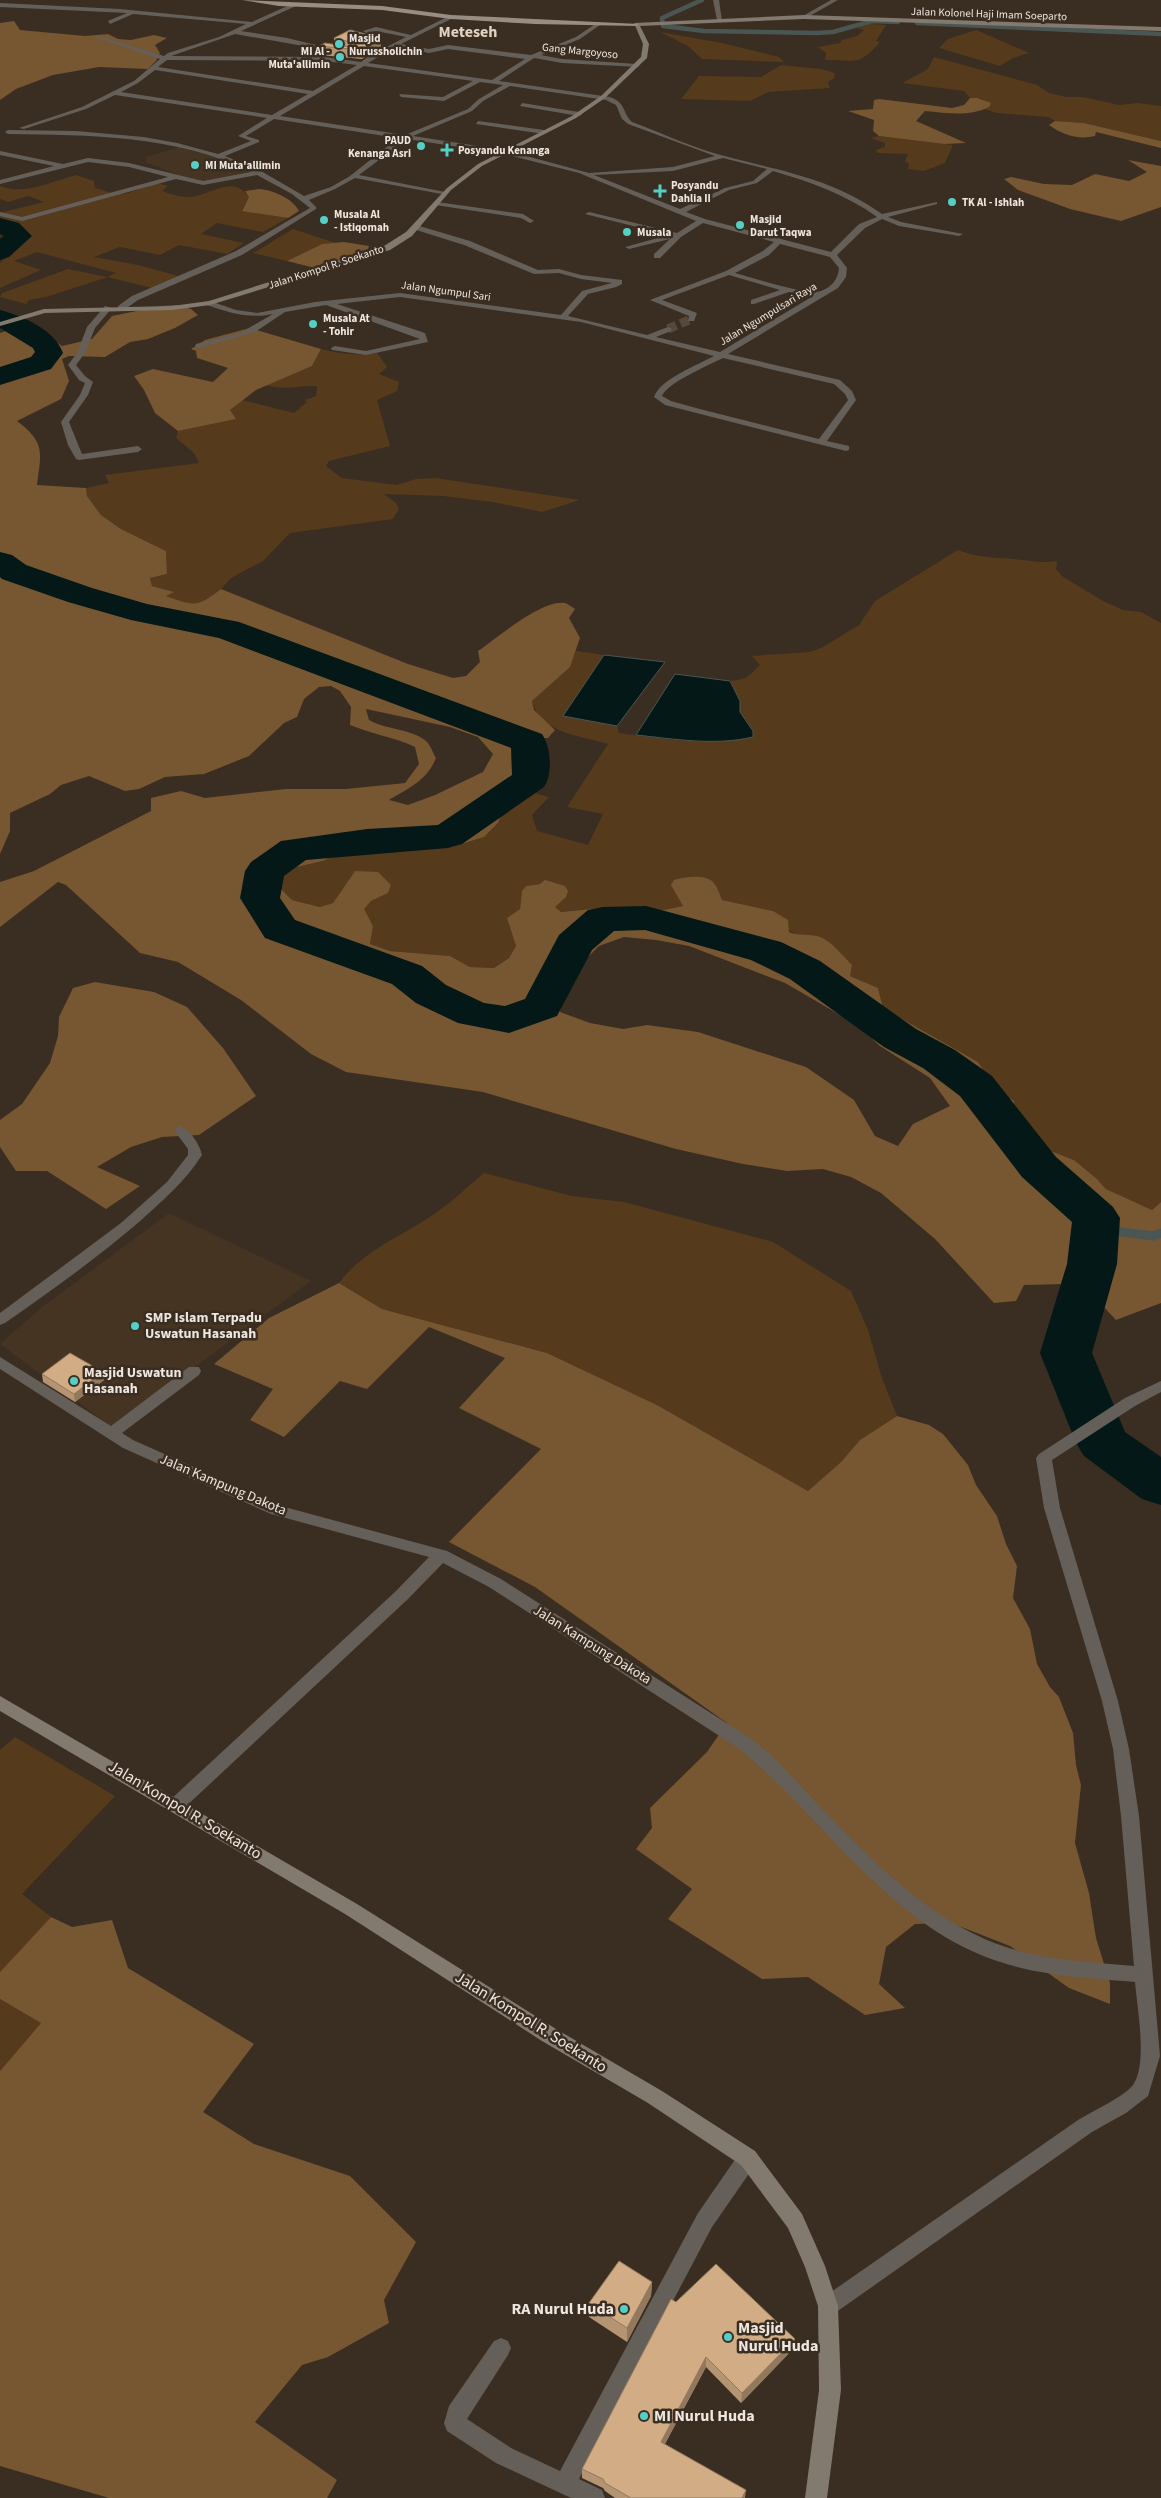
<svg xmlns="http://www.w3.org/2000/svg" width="1161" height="2498" font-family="'Source Sans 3',sans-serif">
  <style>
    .built { fill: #453422 }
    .green { fill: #553b1c }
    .forest { fill: #775632; fill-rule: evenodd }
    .water { fill: #041817; stroke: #4a5653 }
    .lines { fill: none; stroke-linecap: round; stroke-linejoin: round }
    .stream-far1 { stroke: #4a5653; stroke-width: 4.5 }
    .stream { stroke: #4a5653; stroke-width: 9 }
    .river { fill: #041817; fill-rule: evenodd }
    .minor-tunnel { stroke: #55493e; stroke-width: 9; stroke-dasharray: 9 4.5; stroke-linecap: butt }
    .minor { fill: #655f59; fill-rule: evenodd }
    .secondary { fill: #82796f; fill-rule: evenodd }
    .primary { fill: #998c80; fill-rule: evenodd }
    .wall { fill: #b49472 }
    .shaded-wall { fill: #92785d }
    .building { fill: #d1ac85; stroke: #92785d }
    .poi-dot { fill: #55cec6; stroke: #3a2d21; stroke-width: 2 }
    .labels { text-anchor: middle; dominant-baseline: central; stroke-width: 5; stroke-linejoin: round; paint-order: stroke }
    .far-street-label { font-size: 11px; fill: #efe7df; stroke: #3a2d21 }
    .far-poi-label { font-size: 11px; font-weight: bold; fill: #efe7df; stroke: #3a2d21; text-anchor: start }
    .poi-label { font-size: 14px; font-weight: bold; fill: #efe7df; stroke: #3a2d21; text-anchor: start }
    .street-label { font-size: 14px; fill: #efe7df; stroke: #3a2d21 }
    .far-district-label { font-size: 16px; font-weight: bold; fill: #e2d2c2; stroke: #3a2d21 }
    .near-street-label { font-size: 16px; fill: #efe7df; stroke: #3a2d21 }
    .near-poi-label { font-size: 16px; font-weight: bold; fill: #efe7df; stroke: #3a2d21; text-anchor: start }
  </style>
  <rect width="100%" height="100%" fill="#3a2d21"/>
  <path class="built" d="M179,147l48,14 27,12 -57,9 -50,-19 -1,-6z
    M169,1213l142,68 -198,147 -113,-84 41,-36z"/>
  <path class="green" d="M870,24l16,1 -10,16 4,1c-22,25 -25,18 -55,18l1,-7 -8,-6 22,-4 2,-3 15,-4 7,-6 -7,-2z
    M976,30l53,23 -16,5 -13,8 -61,-18 9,-9z
    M660,32l62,11 57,14 5,5 -82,-3 -14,-13z
    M934,57l103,28 12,8 18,4h16l36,8 18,-2 24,3v35l-77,-18 -29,-2 -7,-4 -51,-4 -13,-4 5,-2 -12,-9h-7l-6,-7 -62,-8 26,-14z
    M781,65l40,4 14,4 -1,5 -6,4 2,6 -62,4 -18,9 -69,-2 18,-23 62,1z
    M879,136l65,8 9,1 -8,18 -21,8 -16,-2 1,-6 -4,-1 3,-8 -31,-1 -1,-3 9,-3v-4l-14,-5z
    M76,175l18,6 1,7c8,2 19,7 28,6 16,-2 28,-15 45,-8l-6,5c8,3 18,6 26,6 22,0 44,-24 61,0l-7,13 46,8 -25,14 -46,-9 -16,11 43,9 -17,11 -48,-9 -19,10 -40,-8 -26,10 44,8 44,12 -30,11 -44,-11 -62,20 -17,3 -3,4 -26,-7 2,-4 66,-24 39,8 9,-4 -79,-21 -23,9 27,9 -41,18v-25l12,-11 14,-19 -26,-12v-8l44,-11 -16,-6 -20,6 -8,-3v-13c24,10 52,-5 76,-11z
    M293,229l43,14 -14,1 -35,17 -34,-8z
    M321,349c20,5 36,7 56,4l10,14 -8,7 20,8 -2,9 -20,9 13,46 -61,15 -3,5 16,12 55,7 19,-6 20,-1 144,22 -38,12 -49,-10 -50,-6 -59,-2 12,9 3,6 -6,10 -103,14 -27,28 -32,17 -10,11 -18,14 -15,1 -23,-8 8,-4 -21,-6 -2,-8 17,-4 -1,-23 -45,-22 -20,-14 -14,-19 -1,-8 23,-5 -4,-8 94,-12 -5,-10 -18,-15 2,-7 57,-12 -5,-9 12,-10 52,13 13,-11 -2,-2 11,-4 1,-10c-17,-1 -35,5 -51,-1l46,-19z
    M958,550c19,8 36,7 55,9 17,1 26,5 44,2l-1,8 6,7 41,25 20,9 18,2 20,11v579l-9,8 -46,-21 -9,-10 -23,-19 -26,-10 -12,-17 -20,-10 -2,-22 -18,-12 -18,-27 -95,-54 -5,-20 -28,-12 -32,-40c-28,0 -29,-4 -45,-25l-51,-11 -8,-17 -42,2 11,21 -29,6 -43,-5 -50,5 -6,-5 -15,-23 -14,2 -4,5 -2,18 -13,9 9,28 -7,12 -15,10 -24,-1 -20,-11 -60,-5 -20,-7 3,-18 -10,-17 8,-8 17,-8 -33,-22 -22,32 -13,4 -28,-7 -12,-12 1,-10 7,-9 35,-8 31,-14h98l32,-10 14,-14 7,-16 26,-15 18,5 -17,18 5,16 51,14 15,-31 -36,-7 41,-63c-28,-9 -67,-10 -76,-43l35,-32 9,-18 28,4 -40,61 53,10 2,7c44,6 91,14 134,3l-13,-24v-11l-10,-20c19,-2 17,-4 30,-16l-8,-9 58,-4 13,-5 36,-22 16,-24z
    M484,1173l88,23 52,6 149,40 78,49 17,39 14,48 15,38 -37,24 -19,22 -33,29 -151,-86 -110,-52 -165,-44 -43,-26c23,-32 65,-48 97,-70 17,-12 32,-27 48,-40z
    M15,1737l100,59 -93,98 29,23 -51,55v-222z
    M0,1999l41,24 -41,48z"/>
  <path class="forest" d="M14,21l6,9 65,6 23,-2 10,5 13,1 23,-5 13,3 -12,7 5,8 -4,8 -8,8 -49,-2 -46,8 -37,14 -16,11v-77z
    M970,98h7l14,5 -2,4c-21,10 -41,6 -64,4l-9,10 50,22 -22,1 -65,-8 -6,-5 1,-11 -26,-9 25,-2 1,-9 5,-1 73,9 12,-3z
    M1055,121l29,2 77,18v7l-65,-16 -1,4c-17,4 -32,-1 -46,-11z
    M1128,160l33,6v41l-40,14 -51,-12 -52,-19 -14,-11 7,-2 33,7 28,1 23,-11 34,7 18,-9z
    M259,189c14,1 33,9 40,22l-11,7 -46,-7 7,-14 -4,-6z
    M344,242l25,4 -2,5 -52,17 -28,-7 35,-17z
    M177,305l14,4 7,6 -23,13 -27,11 -18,3 -25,15 -36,-1 -7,3 7,22 -8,18 -44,22c29,22 24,31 20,64l49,3 1,8 14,19 20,14 45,22 1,23 -17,4 2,8 22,6 -8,4c28,10 31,12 55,-7l187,75 45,14 13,-2 14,-14 -2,-11c19,-13 64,-52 87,-48 3,1 7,4 10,6l-6,9 11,20 -10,29 -38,34 2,9 21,20 -7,8h-9l1,40 -9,14 -26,15 -7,16 -14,14 -32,10h-98l-31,14 -35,8 -7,9 -1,10 12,12 28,7 13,-4 22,-32 23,1 13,13 -3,8 -17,8 -7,8 9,17 -3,18 20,7 60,5 20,11 24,1 15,-10 7,-12 -9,-28 13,-9 2,-18 4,-5 14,-2 5,-4 20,6 3,5 -2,6 -11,10 6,5 50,-5 43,5 29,-6 -12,-21 3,-5c11,-3 30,-6 39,2 4,4 7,13 9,18l51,11 15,9 1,12c10,4 18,2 28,4 13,3 26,20 35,29l-2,11 28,12 5,20 95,54 18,27 18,12 2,22 20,10 12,17 26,10 23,19 9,10 46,21 9,-8v101l-45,17 -17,-18 9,-19 -84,2 -8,16 -22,2 -59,-64 -54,-46 -30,-16 -28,-8 -36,2 -44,-7 -67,-15 -193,-57 -137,-20 -35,-18 -70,-54 -63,-38 -38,-9 -74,-68 -8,-3 -58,45v-45l34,-11 117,-60v-13l30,-7 24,7 81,-9h60l59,-6 14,-19 -4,-17c-21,-10 -44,-13 -65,-22l1,-18 -11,-16 -9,-5 -12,1 -15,12 -7,18 -13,6 -35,33 -45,18 -39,3 -26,12 -14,2 -36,-15 -28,9 -11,9 -40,19v18l-10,23v-521l29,-9 33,22 30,-7 20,-23 49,-10zM366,709l84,18 28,10 15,17 -10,18 -48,23 -27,10 -19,-5c18,-11 38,-19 47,-42 -3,-5 -6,-14 -10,-17 -16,-13 -40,-11 -57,-21zM624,937l32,3 33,6 96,37 74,43 21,20 50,32 20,28 -37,18 -15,22 -23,-10 -21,-36 -48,-33 -108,-35 -51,-7 -24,4 -33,-6 -30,-11 3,-23 18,-25 18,-18z
    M250,328l71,21 -9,17 -56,24 -26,20 6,9 -58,12 -23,-18 -11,-23 -10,-14 19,-7 60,13 15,-14 -31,-10 -1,-7 -5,-2 14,-9z
    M95,982l59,10 33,15 36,41 33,48 -57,39 -37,2 -31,10 -34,20 43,19 -34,23 -59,-38h-31l-16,-24v-27l22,-16 28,-41 8,-27 1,-19 14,-29z
    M339,1283l43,26 165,44 110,52 151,86 33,-29 19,-22 37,-24 32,9 14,9 25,31 8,20 21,31 9,28 11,22 -4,32 17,31 7,35 13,23 9,10 14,36 3,32 5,20 -6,58 14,50 7,45 14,45v21l-41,-16 -59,-42 -59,-23 -36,1 -29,23 -7,37 26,24 -40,7 -57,-38 -46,2 -94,-60 24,-30 -56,-40 16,-21 -2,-20 57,-56 20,-29 -192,-136 -86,-45 92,-93 -82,-41 46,-50 -76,-31 -62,62 -27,-8 -56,56 -34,-17 23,-31 -59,-25 55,-46z
    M51,1917l21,10 40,-7 16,48 126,76 -51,68 51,32 96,32 66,66 -32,58 5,23 -61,34 -26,8 -47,57 82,58 -10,18h-218l-109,-32v-395l41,-48 -41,-24v-27z"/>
  <path class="water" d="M604,655l61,7 -48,64 -54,-10z
    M675,674l55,7 10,20v11l13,19v6c-39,9 -78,2 -117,-2z"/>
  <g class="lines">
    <path class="stream-far1" d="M702,0l-40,18 1,8 41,5 113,2 16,-1 39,-11 26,1
      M917,23l244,11"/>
    <path class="stream" d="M1096,1229l58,7 7,-3"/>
    <path class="river" d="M0,218l19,5 13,13 -23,21 -9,3v-21l4,-3 -4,-2z
      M0,310c23,6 55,20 63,43l-12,16 -51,16v-18l31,-10 4,-5 -2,-4 -33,-20z
      M0,552l12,3 14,10 66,23 55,16 92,18 303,112c9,13 11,40 2,53l-82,57 -14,4 -142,12 -22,16 -4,22 15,22 127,46 24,19 38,18 21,3 20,-7 34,-64 29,-25 15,-3 43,-1 135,36 39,19 96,68 39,21 37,26 64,81 57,50 7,11 -3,46 -25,89 33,79 36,25v48l-19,-6 -58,-43 -8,-13 -36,-90 27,-89 5,-42 -50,-45 -62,-81 -37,-28 -39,-21 -94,-68 -39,-19 -106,-30 -31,1 -22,19 -35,66 -48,17 -51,-10 -42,-20 -24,-19 -127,-46 -25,-40 5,-27 6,-9 30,-21 86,-12 71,-4 74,-50 -1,-27 -292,-110 -88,-18 -63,-18 -66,-23 -2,-2z"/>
    <path class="minor-tunnel" d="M668,329l23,-10"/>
    <path class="minor" d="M713,0h6l3,21 -5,-1z
      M831,0h7l-32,18 -5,-1z
      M0,3l120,6 132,13 42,-19 2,3 -55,25 46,7 50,12v2l-102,-18 -64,22 153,1 37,5 8,-6 37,-19 -30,-6 -10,2 -3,-2 13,-4 35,8 40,-20 2,3 -52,26 28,5 19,-4 83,10 45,-18 22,-15 2,3 -20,14 -39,16 21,4 75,5 2,3 -77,-4 -28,-5 -35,23 111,16c17,6 12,16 22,25 25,9 50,21 75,29 63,19 119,23 175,63l55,-12v2l-49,13 13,5 62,12 -4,2 -60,-10 -17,-7 -17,9 -28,27 10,13 -1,9 -8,11 -110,66 112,26 12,11 4,9 -29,41 22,5v4l-3,1 -181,-46 -11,-8c6,-18 44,-32 60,-41l-133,-34 -181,-25 -63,7 88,29 3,9 -62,13 -34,-5 -1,-2 4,-2 31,5 54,-12 -94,-34 -41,7 -30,20 -56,16 -4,-2 1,-2 44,-11 33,-19c-24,5 -43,-1 -66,-9l-1,-2 4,-2 26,9 21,3 58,-11 85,-9 161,22 21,-24 30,-8 -31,-4 -22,-6 -25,1 -70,-29 -51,-16 -1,-2 4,-2 54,16 68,29 21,-1 22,6 41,5v4l-6,3 -28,7 -20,22 79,19 21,-8 4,2 -1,2 -15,6 64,15 93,-56 -24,-4 -35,12h-3v-4l29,-10 -51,-15 -67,25 35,13 -3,8h-6l1,-5 -39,-16 76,-29 37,-20 11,-9 -71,-19 -22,14 -21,21h-6v-4l16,-15 -41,10 -4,-2 44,-12 -84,-21 4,-2 88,21 19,-12 -117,-48 -75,-19 -97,-15 -48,36 86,17 2,3 -92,-17 -20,11 -26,11 7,7v2l-74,46 -104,45 -14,10h-6v-4l14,-10 104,-45 74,-43 -18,-14 -35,-19 -54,10 -27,-6 -154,42 -22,-5v-4l22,5 146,-40 -39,-10 -41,-5 -88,22v-4l54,-14 -54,-11v-4l63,13 25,-6 41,5 74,18 48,-9c-75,-37 -162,-37 -243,-38l-3,-2 3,-2 68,1 68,6 33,6 41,11 33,-13 -13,-5 29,-18 -152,-23 -29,14 -62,20 -5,-1 63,-21 52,-26 26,-22 -62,-21v-2l66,20 4,-3 51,-16 27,-13 -113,-10 -23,10 -2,-3 19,-8 -127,-6zM395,47l34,6 19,-4 77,10 -33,21 -124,-17zM167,60l157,1 33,4 -44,26 -155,-24zM364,66l109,15 -30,16 -44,-3 2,3 43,4 36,-19 23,3 -24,14 -11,10 -63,26 -125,-19zM155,70l153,24 -36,21 -151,-23 17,-9zM510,86l96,14 10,5 6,14 6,5 87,32 -42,11 -84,6 -85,-23 -91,-14 59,-25 11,-10zM274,119l124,19 -48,38 -19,11 -27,9 -43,-25 -36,-15 34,-14v-2l-13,-4zM723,158l44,11 -14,12 -28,7 -45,21 -86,-34 79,-4zM773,171c37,11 72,23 104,46l-18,7 -28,28 -126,-33 -19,-7 43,-22 28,-7zM780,244l50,13 9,11c-1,11 -7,19 -18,23 -14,5 -70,-14 -86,-18l34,-18zM723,358l111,26 11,10 3,6 -29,39 -123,-31 -25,-7 -9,-5c5,-13 47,-31 61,-38z
      M522,103l57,9 3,2 -3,2 -59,-10z
      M478,121l66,9 3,2 -3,2 -68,-10z
      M437,202l86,12 11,7 -4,2 -9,-5 -86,-13z
      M105,306l7,2 -17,20 -10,25 -9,12 9,11 8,6 -5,13 -19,27 13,32 56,-8 4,3 -4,3 -59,8 -3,-1 -8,-14 -7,-23 19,-27 5,-12 -6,-3 -11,-15 9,-12 10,-26z
      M180,1126c10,3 20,19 22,29 -17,27 -40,46 -63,67 -42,36 -88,69 -134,101l-5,2v-12l121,-90 46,-41 21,-27v-6l-14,-19z
      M0,1357l111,69 78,-59h10l2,4 -2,4 -77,58 11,7 148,66 166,45 54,28 249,159 20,16c67,68 140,160 233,192 41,15 87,16 131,20l-13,-150 -8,-67 -11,-48 -58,-193 -8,-50 3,-4 86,-56 36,-17v11l-26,14 -83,54 8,48 58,193 11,48 10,67 21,240 -12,40 -22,17 -34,19 -257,181 -7,3 -7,-3 -3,-7 3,-7 257,-179c13,-8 47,-24 55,-35 15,-22 4,-77 2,-103 -46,-4 -94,-6 -138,-21 -111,-38 -172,-143 -259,-213l-249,-161 -46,-24 -35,36 -226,211 -6,2 -6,-2 -3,-5 3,-5 226,-209 33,-34 -158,-43 -148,-66 -123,-79z
      M748,2149l7,2 3,7 -3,7 -43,62 -133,252 23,11 3,8h-34l-75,-35 -49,-32 -3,-8 5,-17 45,-65 7,-3 7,3 3,7 -3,7 -41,64 44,29 49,23 138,-258 43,-62z"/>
    <path class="secondary" d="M804,15l357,12v4l-357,-12 -164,7 9,18 -2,14 -42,40 -29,20 -94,48 -31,24 -39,46 -22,14 -180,55 -38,5 -127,3 -45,13v-4l44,-13 128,-3 37,-5 175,-55 22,-14 41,-44 31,-24 94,-48 29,-20 40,-39 2,-13 -9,-21z
      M0,1696l357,208 199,125 106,62 93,60 47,63 23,52 13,40 3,84 -14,108h-22l14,-108 -1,-84 -13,-39 -17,-39 -47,-63 -93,-62 -106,-62 -197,-127 -345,-203z"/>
    <path class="primary" d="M242,0l140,6 69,9 188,9 -3,2 -101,-2 -84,-5 -69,-9 -103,-4z"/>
  </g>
  <path class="wall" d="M334,38h47v9l-19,12 -42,-4 -1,-9 15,-2z
    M42,1374l62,6 -29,22 -32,-20z
    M652,2282l-1,14 -24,46 -38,-25v-14z
    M676,2302l118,46 -53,55 -35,-36 -41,77 80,54h-130l-10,-7 -2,-3 -21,-10v-9z"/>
  <path class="shaded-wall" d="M381,38v9l-19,12 -1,-9z
    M103,1372l1,8 -29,22 -1,-8z
    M652,2282l-1,14 -24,46v-14z
    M795,2339l-1,9 -53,55 1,-10z
    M706,2357v10l-45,84v-9z
    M746,2490l-1,8h-3z"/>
  <path class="building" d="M350,30l31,8 -20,12 -42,-4 6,-3 31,5 -1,-5 -21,-5z
    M70,1353l33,19 -29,22 -32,-20z
    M619,2261l33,21 -25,46 -38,-25z
    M716,2264l79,75 -53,54 -36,-36 -45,85 85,48 -4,8h-111l-26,-15 -2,-4 -21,-10 89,-170 5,3z"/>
  <g class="poi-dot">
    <circle cx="339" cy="44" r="5"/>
    <circle cx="340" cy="57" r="5"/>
    <circle cx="421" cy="146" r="5"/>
    <path d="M444.5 142.5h5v5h5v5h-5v5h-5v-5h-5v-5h5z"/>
    <circle cx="195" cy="165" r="5"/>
    <path d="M657.5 183.5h5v5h5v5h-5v5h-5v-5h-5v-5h5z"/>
    <circle cx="952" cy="202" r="5"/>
    <circle cx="324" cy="220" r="5"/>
    <circle cx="740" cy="225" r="5"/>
    <circle cx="627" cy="232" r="5"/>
    <circle cx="313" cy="324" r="5"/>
    <circle cx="135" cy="1326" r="5"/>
    <circle cx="74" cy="1381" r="5"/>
    <circle cx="624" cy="2309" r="5"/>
    <circle cx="728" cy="2337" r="5"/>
    <circle cx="644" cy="2416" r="5"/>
  </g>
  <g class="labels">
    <g class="far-street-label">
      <text transform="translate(989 14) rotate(2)">Jalan Kolonel Haji Imam Soeparto</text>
      <text transform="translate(580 51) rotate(6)">Gang Margoyoso</text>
      <text transform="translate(326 267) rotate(-18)">Jalan Kompol R. Soekanto</text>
      <text transform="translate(446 291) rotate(8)">Jalan Ngumpul Sari</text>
      <text transform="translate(768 314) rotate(-31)">Jalan Ngumpulsari Raya</text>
    </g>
    <g class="far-poi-label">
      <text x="349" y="38">Masjid<tspan x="349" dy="13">Nurussholichin</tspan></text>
      <text x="330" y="51" text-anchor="end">MI Al -<tspan x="330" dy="13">Muta'allimin</tspan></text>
      <text x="411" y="140" text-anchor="end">PAUD<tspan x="411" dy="13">Kenanga Asri</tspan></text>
      <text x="458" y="150">Posyandu Kenanga</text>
      <text x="205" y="165">MI Muta'allimin</text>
      <text x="671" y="185">Posyandu<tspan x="671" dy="13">Dahlia II</tspan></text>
      <text x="962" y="202">TK Al - Ishlah</text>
      <text x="334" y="214">Musala Al<tspan x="334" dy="13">- Istiqomah</tspan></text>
      <text x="750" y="219">Masjid<tspan x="750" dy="13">Darut Taqwa</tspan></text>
      <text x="637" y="232">Musala</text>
      <text x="323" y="318">Musala At<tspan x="323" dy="13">- Tohir</tspan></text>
    </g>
    <g class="poi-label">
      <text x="145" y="1318">SMP Islam Terpadu<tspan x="145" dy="16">Uswatun Hasanah</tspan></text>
      <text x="84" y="1373">Masjid Uswatun<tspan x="84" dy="16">Hasanah</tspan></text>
    </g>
    <g class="street-label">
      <text transform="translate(223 1485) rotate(23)">Jalan Kampung Dakota</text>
      <text transform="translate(592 1645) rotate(32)">Jalan Kampung Dakota</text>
    </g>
    <g class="far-district-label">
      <text x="468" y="32">Meteseh</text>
    </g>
    <g class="near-street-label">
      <text transform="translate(185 1810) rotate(31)">Jalan Kompol R. Soekanto</text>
      <text transform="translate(531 2022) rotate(32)">Jalan Kompol R. Soekanto</text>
    </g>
    <g class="near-poi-label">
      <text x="614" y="2309" text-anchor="end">RA Nurul Huda</text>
      <text x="738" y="2328">Masjid<tspan x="738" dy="18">Nurul Huda</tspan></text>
      <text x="654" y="2416">MI Nurul Huda</text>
    </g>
  </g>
</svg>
